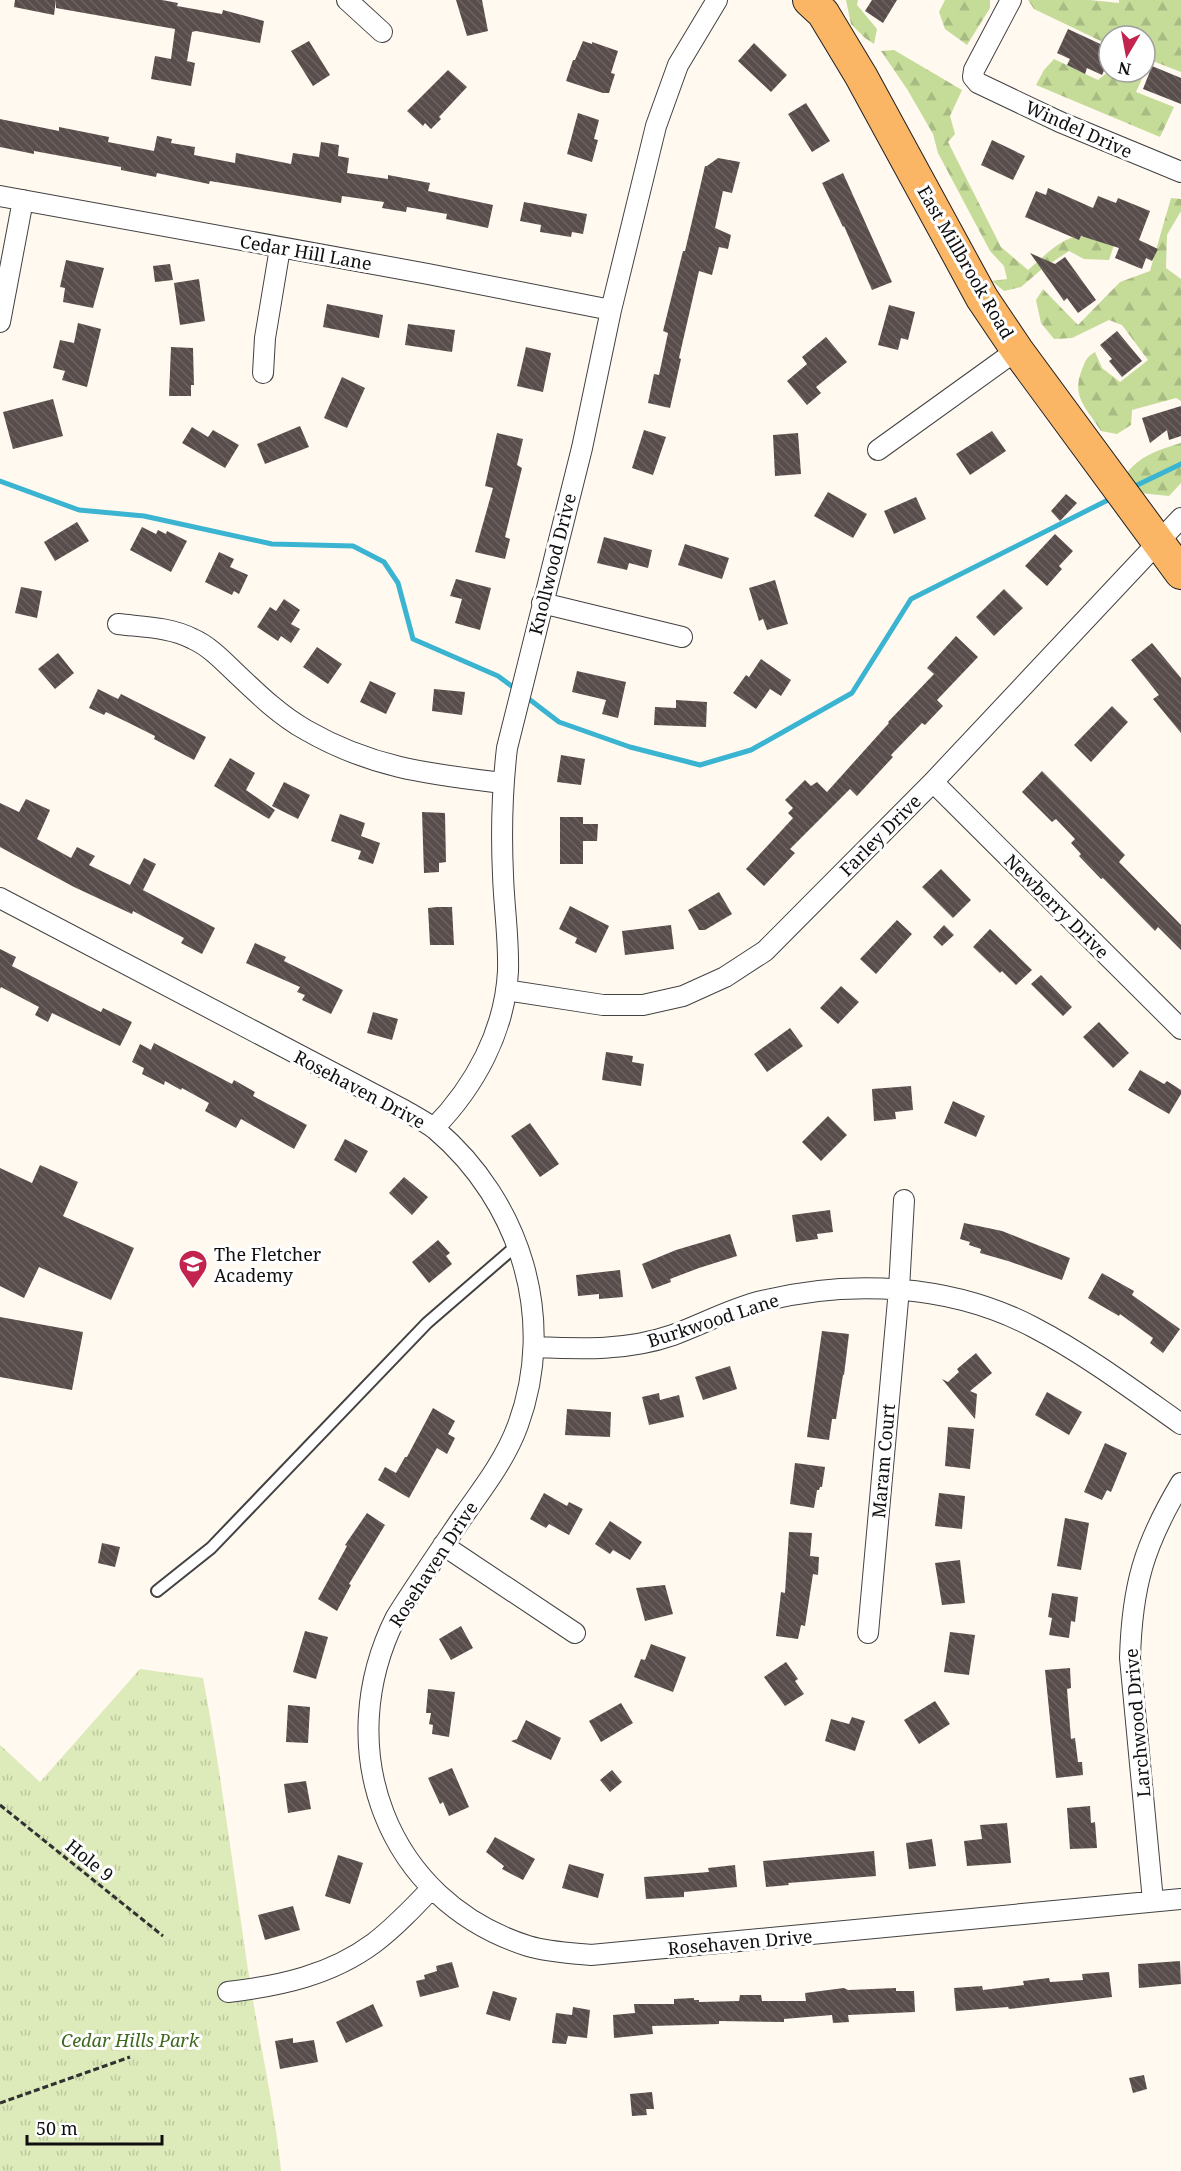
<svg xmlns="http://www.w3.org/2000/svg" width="1181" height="2171" font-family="'Noto Serif',serif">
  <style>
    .grass { fill: url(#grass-tufts) }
    .forest { fill: url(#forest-firs) }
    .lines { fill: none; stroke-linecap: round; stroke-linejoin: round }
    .stream { stroke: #3ab4d0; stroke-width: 5 }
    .building { fill: url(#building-back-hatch) }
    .service-casing { stroke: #424242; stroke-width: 14 }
    .minor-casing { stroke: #424242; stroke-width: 22 }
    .primary-casing { stroke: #202020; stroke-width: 34 }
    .path { stroke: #313131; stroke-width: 3; stroke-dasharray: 6 3; stroke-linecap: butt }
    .service { stroke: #fff; stroke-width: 10 }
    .minor { stroke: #fff; stroke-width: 20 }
    .primary { stroke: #fab565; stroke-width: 32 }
    .labels { text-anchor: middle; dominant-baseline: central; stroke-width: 6; stroke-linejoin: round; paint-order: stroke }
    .street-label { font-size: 18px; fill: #0f0f0f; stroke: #fff }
    .poi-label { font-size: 18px; fill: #0f0f0f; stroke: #fff; text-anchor: start }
    .park-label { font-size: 18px; font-style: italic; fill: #3d681d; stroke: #fff }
  </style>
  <defs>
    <pattern id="grass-tufts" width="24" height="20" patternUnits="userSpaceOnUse" patternTransform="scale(1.5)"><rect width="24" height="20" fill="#ddeab9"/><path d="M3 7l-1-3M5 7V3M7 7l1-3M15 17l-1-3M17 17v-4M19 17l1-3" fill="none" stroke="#bcc89e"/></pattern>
    <pattern id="forest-firs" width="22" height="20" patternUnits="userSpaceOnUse" patternTransform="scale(1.5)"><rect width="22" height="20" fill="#c5db98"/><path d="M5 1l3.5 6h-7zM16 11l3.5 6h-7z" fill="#a8bb82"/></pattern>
    <pattern id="building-back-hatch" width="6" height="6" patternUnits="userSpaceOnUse" patternTransform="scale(1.5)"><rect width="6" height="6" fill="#584d4b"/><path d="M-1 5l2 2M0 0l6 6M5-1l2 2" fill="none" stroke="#6b6261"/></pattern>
  </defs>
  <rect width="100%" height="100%" fill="#fff9f0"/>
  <path class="grass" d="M140,1669l63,9c18,95 30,190 44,285 10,70 27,138 34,208h-281v-426l40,37z"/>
  <path class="forest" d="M846,0h12l-1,5 20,24 -3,15 -9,-6 -14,-14z
    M945,0h45v8l-23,37 -22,-16 -6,-17z
    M1028,0h62l29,3v-3h62v72l-31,-12 -5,11v-35h-36v9l-75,-36z
    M894,50l68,40 -12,26 5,18 -7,8 53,105 27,23c11,-9 29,-28 43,-32 13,-4 32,2 43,7l-5,15 -25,-1 -15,-8 -27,18 -21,18 -17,4 -12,-10 15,-2 -3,-13 -14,-15 -52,-98 -5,-19 -26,-45 -26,-38z
    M1054,59l44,21 11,-9 36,1 -9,20 38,15 -14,30 -124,-52 8,-15z
    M1171,198l10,1v12l-14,24 -1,33 15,11v122l-5,-3 -44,12 -1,15 -14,9 -16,-3c-15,-24 -31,-35 -18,-64 3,-8 5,-11 12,-15l7,16 18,14 28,-22 -26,-35 -13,-5 -37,18 -18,1 -13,-16 -5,-23 7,-11 35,36 42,-43 30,-11z
    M1181,443v40l-12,13 -29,-3 -16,-16c14,-21 34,-27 57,-34z"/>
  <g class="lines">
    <path class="stream" d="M0,481l79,29 65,6 128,28 81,2 31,16 14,21 15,56 85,37 19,14
      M1131,488l50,-24
      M525,696l34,26 71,25 70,18 51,-15 101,-57 59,-94 201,-101"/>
  </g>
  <path class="building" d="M15,0h41l-2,15 -40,-8z
    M56,0h106l16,3 -1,3 45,8 1,-4 41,11 -4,22 -64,-12 -4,1 -5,29 8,2 -4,23 -40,-7 4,-23 16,3 4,-30 -119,-21z
    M456,0h26l6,31 -21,5z
    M872,0h25l-14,23 -18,-12z
    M1068,29l41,19v11l-7,16 -15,-7 -2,6 -18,-9 3,-6 -13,-6z
    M309,41l21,34 -17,11 -22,-35z
    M583,41l9,3v-2l26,9 -7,22 4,1 -6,19h-6l-37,-12 7,-21h2z
    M754,43l33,32 -16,17 -33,-31z
    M1152,66l29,12v26l-38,-15z
    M448,70l19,17 -28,30 2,2 -10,10 -6,-6 -2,3 -16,-15z
    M806,103l24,38 -18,11 -24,-38z
    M578,113l21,7 -5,19 4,1 -6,22 -25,-8z
    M0,119l59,12v-4l50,10 -1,5 46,9 3,-15 15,3 -1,4 24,4 -1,8 41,8 1,-10 55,11 2,-11 26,4 2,-15 18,3 -1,11 11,2 -2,15 41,6v-4l42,8 -2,8 65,14 -5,23 -42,-9 1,-5 -40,-7 -1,5 -24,-4 2,-6 -42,-6 -1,7 -131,-22 -1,3 -52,-11 -1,4 -35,-7v-3l-87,-16v3l-34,-7z
    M992,140l33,16 -12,24 -32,-15z
    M718,158l22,4 -8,31 -9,-2 -8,37 16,7 -3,14 -9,-2 -7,28 -13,-4 -20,87 2,1 -11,49 -22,-5 6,-29 5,1 9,-42 -5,-2 20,-80h2l20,-85h2z
    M843,173l49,109 -20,8 -28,-64 -1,1 -21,-44z
    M1048,188l45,20 5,-12 18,7 2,-5 32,13 -11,29 19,9 -6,12 -6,-3 -4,11 -27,-11 4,-10 -38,-12 -2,4 -54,-23 11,-26 10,4z
    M524,202l63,12 -4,20 -11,-2 -1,5 -31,-5 1,-7 -21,-4z
    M1030,253l25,11 10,-7 31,43 -18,13 -11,-15 -3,3z
    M66,260l38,8 -11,40 -30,-6 2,-14 -5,-1z
    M170,264l3,16 -18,2 -2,-16z
    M199,279l6,42 -25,4 -6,-42z
    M327,304l56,11 -4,23 -56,-11z
    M889,305l26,7 -7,28 -7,-2 -3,12 -20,-5z
    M78,323l23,6 -14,58 -25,-7 3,-9 -12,-3 7,-28 14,3z
    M408,324l47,6 -3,22 -47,-7z
    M1117,331l25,30 -20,16 -13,-16 3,-2 -12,-14z
    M826,337l21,25 -31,25 5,6 -14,12 -20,-24 20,-17 -5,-7z
    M171,347l22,1 1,37h-3v11h-22z
    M526,347l25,6 -8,39 -26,-6z
    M342,377l23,11 -18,40 -23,-10z
    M53,399l10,37 -50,13 -10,-37z
    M1181,406v30l-12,4 -2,-10 -17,13 -8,-25z
    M300,426l9,21 -44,17 -8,-20z
    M192,427l16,10 5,-7 26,15 -14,23 -43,-25z
    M644,430l22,7 -13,38 -21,-7z
    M992,431l14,20 -36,24 -14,-21z
    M497,433l26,6 -6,26 5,3 -17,69 5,2 -5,20 -30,-7 18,-64 -8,-2z
    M798,433l3,41 -26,2 -2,-41z
    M828,492l39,22 -14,24 -39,-22z
    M1066,494l11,9 -17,18 -9,-10z
    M916,497l10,22 -32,15 -10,-23z
    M77,522l12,19 -34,20 -11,-19z
    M142,527l14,7 2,-4 8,4 1,-3 20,10 -16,31 -41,-22z
    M1055,534l18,17 -14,15 3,3 -15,17 -22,-20z
    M604,537l48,13 -4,18 -19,-5 -2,7 -30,-7z
    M685,544l44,14 -7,21 -44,-14z
    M219,552l15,7 -4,8 18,8 -9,19 -5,-3 -2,4 -27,-13z
    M456,579l35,9 -11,42 -25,-7 7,-24 -12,-3z
    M775,580l13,44 -21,6 -4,-11 -4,2 -10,-33z
    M21,587l21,4 -5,27 -22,-5z
    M1004,589l19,19 -29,28 -18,-19z
    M284,599l16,11 -9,14 9,5 -9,14 -10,-7 -3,5 -21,-14 13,-20 6,4z
    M956,636l22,21 -41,43 6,6 -18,19 -3,-2 -31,32 2,2 -36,39 -7,-7 -60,60 5,4 -31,33 -18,-17 47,-51 -5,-5 5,-5 -8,-8 20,-20 6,6 6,-4 10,10 62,-69 -1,-1 46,-48 -7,-6z
    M1152,643l29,35v55l-28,-34 6,-4 -28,-35z
    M317,647l25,17 -14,20 -25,-17z
    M58,653l16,20 -19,16 -17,-20z
    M761,659l30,21 -10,16 -11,-7 -14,20 -23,-16 13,-18 3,2z
    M577,671l49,11 -8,36 -16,-4 4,-14 -34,-8z
    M370,681l26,12 -10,21 -26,-12z
    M98,689l20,10 3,-5 85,43 -12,23 -40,-21 1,-3 -28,-14 -21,-10 -2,3 -15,-7z
    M434,689l31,3 -3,23 -30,-4z
    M676,700l31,2 -1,25 -52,-2 1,-18 21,1z
    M1112,706l16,16 -37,40 -17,-17z
    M561,755l24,4 -4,26 -24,-3z
    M230,758l25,15 -9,17 29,20 -6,9 -55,-33z
    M1042,771l83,84 -6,7 62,63v25l-23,-23 -3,4 -52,-53 -2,1 -22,-23 2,-2 -10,-11 4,-4 -19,-20 -4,3 -30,-30z
    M284,782l26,13 -12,24 -26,-13z
    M26,799l24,11 -13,29 34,19 6,-11 18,9 -6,9 41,20 14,-27 12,6 -13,26 72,38 -13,26 -21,-11 3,-5 -51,-27 -1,3 -58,-27 -74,-40v-44l19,9z
    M422,812l23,1 1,49 -7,1v9l-15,1z
    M340,814l25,9 -4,13 19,7 -7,21 -15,-5 3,-8 -30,-10z
    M560,817h23v7h15l-1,17h-14v23h-23z
    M941,869l30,31 -18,18 -31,-31z
    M719,892l13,22 -27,16h-6l-11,-20z
    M570,906l39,20 -13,27 -21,-10 2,-5 -18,-9z
    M437,907h15l2,38h-24l-2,-37z
    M897,920l15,14 -36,40 -16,-15z
    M671,925l3,24 -49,6 -3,-24z
    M944,925l10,10 -12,11 -9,-9z
    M990,929l42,41 -16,15 -14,-14 -2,2 -27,-26z
    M255,943l31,14 -2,4 59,29 -12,24 -29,-14 3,-5 -8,-3 3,-5 -54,-24z
    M0,949l16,8 -4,9 79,41 10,5 2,-4 29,14 -12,24 -68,-33 -4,9 -13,-7 4,-8 -38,-20 -1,2z
    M1041,975l31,32 -9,9 -32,-32z
    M841,986l18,16 -21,22 -18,-16z
    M373,1012l25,7 -6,21 -25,-7z
    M1099,1022l30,31 -16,15 -30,-31z
    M790,1028l13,18 -36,26 -13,-18z
    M154,1043l78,41 2,-4 21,12 -2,4 54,29 -13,24 -53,-30 -5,9 -31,-17 4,-8 -27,-15 -1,2 -16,-9 -1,4 -22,-11 2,-6 -12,-6 8,-18 11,6z
    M606,1052l27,4 -1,6 12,2 -3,22 -39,-6z
    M1140,1070l24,14 3,-3 14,9v4l-12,20 -41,-24z
    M911,1086l2,24 -18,2 1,7 -22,2 -2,-32z
    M953,1101l32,15 -9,21 -32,-14z
    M828,1116l19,19 -26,26 -19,-19z
    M530,1123l29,41 -19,13 -29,-41z
    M345,1139l23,12 -12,22 -22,-13z
    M40,1165l38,17 -15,34 71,32 -23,52 -72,-33 -15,31 -24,-12v-118l32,15z
    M404,1177l24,20 -16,18 -23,-22z
    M830,1210l3,22 -16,2 1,5 -22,3 -4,-27z
    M964,1223l38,8 68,27 -8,22 -54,-19 -28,-8 1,-4 -12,-4 1,-3 -10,-3z
    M730,1234l7,22 -38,12 -29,11 1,3 -19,7 -10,-25 34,-14z
    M438,1240l12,13 -4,3 6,8 -23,19 -17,-21z
    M620,1270l3,27 -24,2v-5l-21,2 -2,-21z
    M1102,1273l32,18 -2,4 48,34 -17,24 -13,-10 3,-5 -33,-24 -1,2 -31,-18z
    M0,1317l83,15 -11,58 -72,-13z
    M822,1331l27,3 -5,41h-1l-7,44h-4l-3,21 -22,-3z
    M976,1353l16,20 -22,18 7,3 -2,25 -33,-40 6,3 11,-10 -2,-3z
    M730,1366l7,23 -34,11 -8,-23z
    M1047,1392l35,20 -13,23 -34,-20z
    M659,1393l1,7 19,-5 5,22 -35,8 -7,-28z
    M433,1408l22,13 -7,13 7,4 -8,16 -10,-6 -28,50 -31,-18 7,-13 11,6 9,-16h2z
    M567,1409l44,3 -1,25 -45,-2z
    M948,1427l26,2 -4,40 -25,-3z
    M1105,1443l22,10 -16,39 -4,-2 -5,10 -18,-8z
    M795,1463l30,4 -3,20h-2l-1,3h-2l-3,18 -24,-4z
    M544,1493l23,13 2,-4 14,7 -14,26 -20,-11 -3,4 -16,-9z
    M939,1493l26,3 -3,33 -27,-3z
    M367,1513l18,12 -36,59 2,1 -14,26 -19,-12 29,-53 -2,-1z
    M1065,1518l24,5 -8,47 -24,-4z
    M610,1521l32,21 -12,18 -17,-10 -3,4 -15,-10z
    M789,1532l23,1 -2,23 9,1 -1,18 -5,-1 -8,52 -4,-1 -3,14 -22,-3 5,-44 4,1z
    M102,1543l18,4 -5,20 -17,-4z
    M960,1560l5,43 -23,2 -7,-42z
    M665,1585l8,29 -28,7 -9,-33z
    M1052,1593l26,4 -3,25 -4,-1 -2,17 -20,-3 3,-17 -4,-1z
    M461,1626l12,22 -22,12 -12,-21z
    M305,1631l23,6 -12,42 -23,-7z
    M950,1632l25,3 -6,40 -25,-3z
    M651,1644l35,13 -13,35 -39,-15 7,-18 4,1z
    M786,1662l12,17 -3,2 9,13 -19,12 -21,-29z
    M1070,1668l1,20 -4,1 4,50 4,-1 3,24h4l1,13 -27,3 -11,-108z
    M428,1689l27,3 -6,45 -17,-3 1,-9 -4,-1 2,-11h-5z
    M935,1701l15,23 -31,20 -15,-24z
    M621,1703l12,20 -32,19 -12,-21z
    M288,1705l22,2 -2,36 -22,-1z
    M852,1717l13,4 -10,30 -30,-10 6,-22 18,5z
    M526,1720l35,18 -10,22 -40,-19 6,-2z
    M452,1768l17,39 -20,9 -6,-14 -3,2 -12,-26z
    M612,1770l10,12 -12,10 -10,-12z
    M306,1781l5,28 -23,4 -4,-29z
    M1090,1806l1,17 4,-1 2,26 -27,1 -3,-41z
    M1007,1823l4,40 -44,3 -3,-25 18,-2 -2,-14z
    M495,1837l40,22 -12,21 -21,-11 2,-3 -18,-14z
    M932,1839l4,27 -27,3 -3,-26z
    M874,1851l2,25 -88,7 1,2 -23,2 -3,-26z
    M338,1855l25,8 -13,41 -25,-8z
    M569,1864l35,10 -6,24 -36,-10z
    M735,1865l2,22 -53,5v5l-38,2 -2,-22 65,-5 -1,-4z
    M293,1906l7,24 -35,10 -7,-25z
    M1180,1961l1,23 -42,4 -1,-24z
    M452,1962l7,25 -39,10 -4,-16 9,-2 -1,-4 13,-4 -1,-5z
    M1109,1972l3,25 -103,12 -1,-2 -52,4 -2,-23 28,-2 1,4 41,-5 -1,-4 26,-3 1,4 33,-2 -1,-6z
    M844,1988l4,2 48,-2v3h18l1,21 -67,3 1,7 -16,1 -1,-8 -48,4v3l-65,-1v3l-67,2 1,8 -39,4 -1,-23 22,-2 -1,-9h40v-5l20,-1v2h5v2l40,-1 1,-6h21l1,6h44l-1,-8z
    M493,1991l24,7 -7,23 -24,-7z
    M373,2004l10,22 -37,17 -10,-21z
    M573,2007l17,3 -3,28 -19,-2 -2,8 -14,-1 4,-30 16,2z
    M293,2038v5l21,-3 4,22 -38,7 -5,-28z
    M1144,2075l3,14 -14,4 -4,-15z
    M652,2092l2,17h-8l1,6 -15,1 -2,-22z"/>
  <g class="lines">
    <g class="service-casing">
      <path id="service" d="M157,1591l54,-43 216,-225 89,-77"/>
    </g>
    <g class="minor-casing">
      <path id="minor" d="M347,0l35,32
        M1011,0l-37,70 -1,7 5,6 82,39 121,50
        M0,196l428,78 183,36
        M0,322l23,-122
        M263,373l2,-35 15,-90
        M878,450l139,-100
        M542,603l140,34
        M118,624c25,3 52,3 75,15 18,8 32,24 46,37 21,20 42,40 67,54 66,38 123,44 197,53
        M933,782l248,247
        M0,898l404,212c10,6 22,12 31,19 86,73 122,190 83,296 -12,33 -34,62 -54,90 -23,34 -46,67 -68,102 -66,131 -10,284 132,329 20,6 42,7 63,9l590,-56
        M506,990l97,15h40l40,-9 42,-19 40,-26 168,-169 248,-264
        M434,1128c41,-42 71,-97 74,-157 1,-32 -4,-64 -5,-96 -2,-43 -1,-84 4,-127l75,-300 29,-138 45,-184 22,-61 39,-65
        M534,1347c48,2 93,4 139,-12 30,-11 59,-27 89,-34 89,-22 189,-17 271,26 52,27 100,63 148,97
        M443,1545l132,88
        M868,1633l31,-344 5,-89
        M1153,1901l-23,-243c2,-72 14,-113 51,-175
        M228,1992c52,-6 103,-17 146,-49 21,-16 39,-35 57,-54"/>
    </g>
    <g class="primary-casing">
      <path id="primary" d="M809,0l14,13 38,63 121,222 35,52 164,223"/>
    </g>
    <path class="path" d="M0,1805l163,131
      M0,2103l130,-46"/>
    <use href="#service" class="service"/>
    <use href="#minor" class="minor"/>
    <use href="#primary" class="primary"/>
  </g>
  <defs>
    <g id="school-pin" transform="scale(1.5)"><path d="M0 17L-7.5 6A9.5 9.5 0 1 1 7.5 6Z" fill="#c2244e" stroke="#fff"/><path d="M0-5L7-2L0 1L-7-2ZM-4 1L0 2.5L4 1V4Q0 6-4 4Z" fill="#fff"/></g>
  </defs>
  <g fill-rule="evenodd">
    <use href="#school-pin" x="193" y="1264"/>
  </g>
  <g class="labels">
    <g class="street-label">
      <text transform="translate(1079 129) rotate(24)">Windel Drive</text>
      <text transform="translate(306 252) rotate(10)">Cedar Hill Lane</text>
      <text transform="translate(966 262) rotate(60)">East Millbrook Road</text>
      <text transform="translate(552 564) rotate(-76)">Knollwood Drive</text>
      <text transform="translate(880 835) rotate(-45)">Farley Drive</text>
      <text transform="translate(1057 906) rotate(45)">Newberry Drive</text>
      <text transform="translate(360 1089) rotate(28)">Rosehaven Drive</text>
      <text transform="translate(713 1320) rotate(-18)">Burkwood Lane</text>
      <text transform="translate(883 1461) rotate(-85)">Maram Court</text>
      <text transform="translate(433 1564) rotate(-57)">Rosehaven Drive</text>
      <text transform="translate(1137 1723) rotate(-95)">Larchwood Drive</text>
      <text transform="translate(90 1860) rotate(39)">Hole 9</text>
      <text transform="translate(740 1942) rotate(-5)">Rosehaven Drive</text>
    </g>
    <g class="poi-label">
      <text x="214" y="1254">The Fletcher<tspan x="214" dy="21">Academy</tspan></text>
    </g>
    <g class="park-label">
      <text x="130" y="2040">Cedar Hills Park</text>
    </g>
  </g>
  <g transform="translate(1127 54) rotate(190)"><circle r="28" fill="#ffffff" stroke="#9f9f9f" stroke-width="1.5"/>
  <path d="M0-4.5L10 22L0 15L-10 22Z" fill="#c2244e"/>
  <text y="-9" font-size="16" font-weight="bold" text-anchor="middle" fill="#0f0f0f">N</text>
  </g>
  <path d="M27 2135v9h135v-9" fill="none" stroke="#0f0f0f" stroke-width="3"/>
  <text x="36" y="2135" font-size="18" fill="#0f0f0f" stroke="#ffffff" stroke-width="4.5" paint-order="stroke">50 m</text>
</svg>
